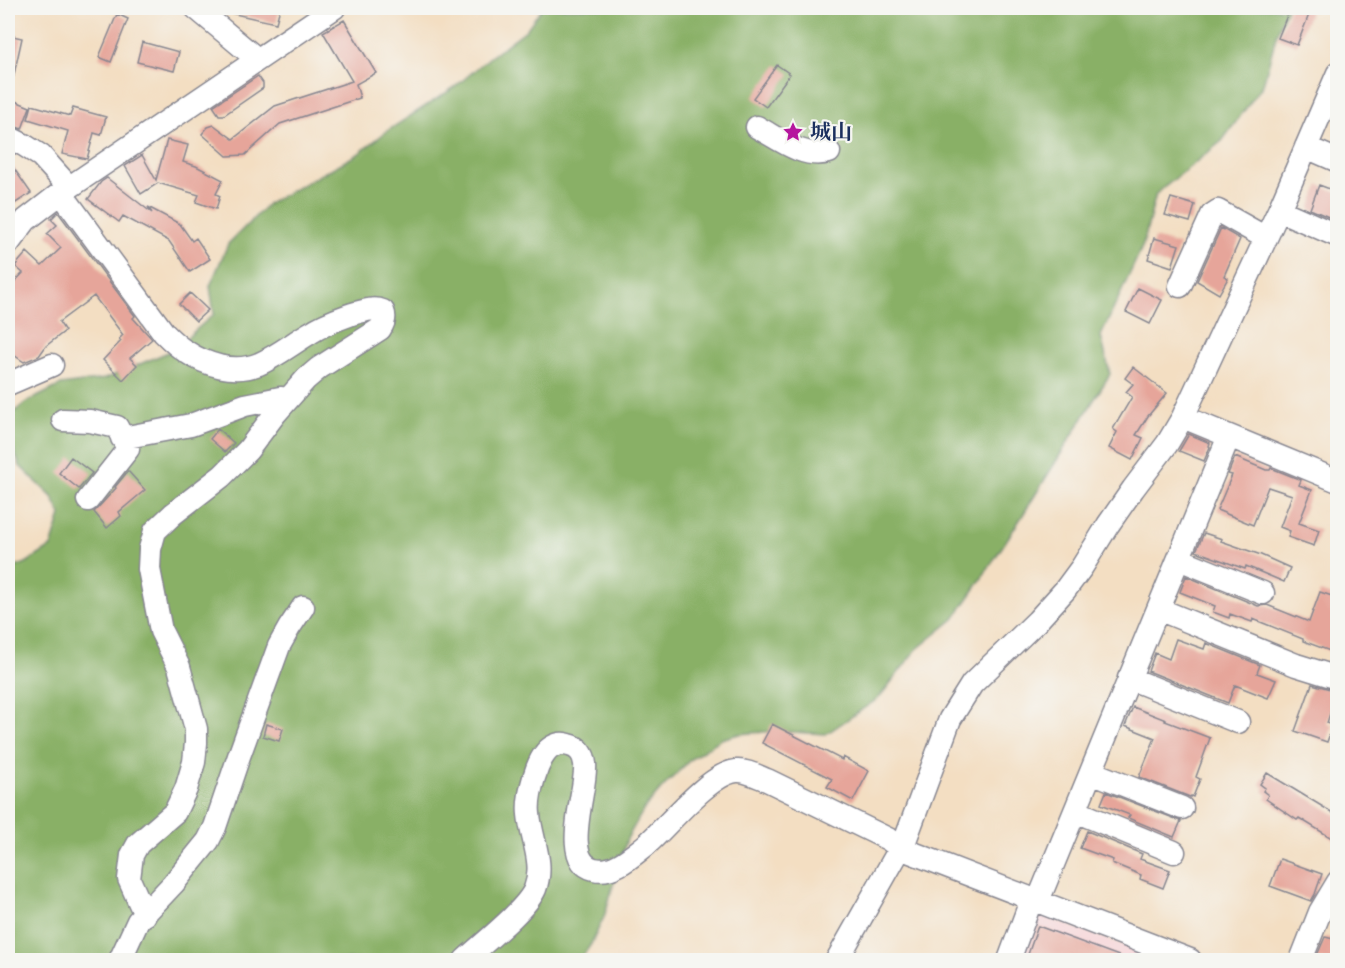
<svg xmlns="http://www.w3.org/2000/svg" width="1345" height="968" font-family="Cardo,'Noto Serif JP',serif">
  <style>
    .built { fill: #f7cfd4 }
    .forest { fill: #89b066; stroke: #527062; stroke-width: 1.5 }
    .building { fill: #e6a59a }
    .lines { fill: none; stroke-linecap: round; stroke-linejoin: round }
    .minor-casing { stroke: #878690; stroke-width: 25 }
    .minor { stroke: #fff; stroke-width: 22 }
    .labels { text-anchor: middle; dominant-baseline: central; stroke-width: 4.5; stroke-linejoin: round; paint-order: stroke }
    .poi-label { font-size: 21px; font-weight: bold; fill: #1b2f5e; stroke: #f6f6f2; text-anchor: start }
  </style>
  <rect width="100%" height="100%" fill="#f6f6f2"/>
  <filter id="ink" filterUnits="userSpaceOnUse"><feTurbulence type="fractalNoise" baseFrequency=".0167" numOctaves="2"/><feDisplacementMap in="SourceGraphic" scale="12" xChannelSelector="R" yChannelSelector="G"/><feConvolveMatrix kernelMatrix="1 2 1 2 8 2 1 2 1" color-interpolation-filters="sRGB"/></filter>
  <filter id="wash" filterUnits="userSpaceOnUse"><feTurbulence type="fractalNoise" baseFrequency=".008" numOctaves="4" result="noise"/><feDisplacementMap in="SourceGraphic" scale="24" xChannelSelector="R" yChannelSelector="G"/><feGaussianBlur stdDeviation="1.35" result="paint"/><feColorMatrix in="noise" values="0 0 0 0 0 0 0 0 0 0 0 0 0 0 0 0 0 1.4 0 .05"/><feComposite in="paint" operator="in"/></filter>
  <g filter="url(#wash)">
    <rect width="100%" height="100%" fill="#f3dec2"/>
    <path class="built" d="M1040,915l125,45h-150l15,-42z"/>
    <path class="forest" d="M542,8h745l-10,25 -14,52 -41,56 -66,53 -13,51 -42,91 9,38 -89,144 -47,72 -20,29 -38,31 -37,48 -53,36 -51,-3 -36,3 -18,5 -29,19 -29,29 -19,22 -17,30 -23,78 -13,27 -11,16h-572v-390l18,-7 25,-16 10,-32 -9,-18 -32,-31 -12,-31 3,-20 14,-12 36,-18 44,-6 68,-29 41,-36 -4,-28 18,-42 41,-41 89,-49 29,-23 68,-44 34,-29 37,-28z"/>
    <g id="blocks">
      <path class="building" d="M231,8h49l-4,15 -46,-10z
        M1290,8h6l14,4 -13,33 -19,-7z
        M117,14l11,5 -17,43 -12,-5z
        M344,20l32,53 -20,11 4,14 -80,26 -35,31 -18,1 -25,-22 6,-7 6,-2 19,14 42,-33 77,-25 -29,-49z
        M8,35l14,3 -9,41 -5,-1z
        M142,42l37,10 -5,19 -37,-9z
        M777,65l13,9 -24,33 -13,-9z
        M258,76l5,7v5l-39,27h-5l-6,-9z
        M8,98l22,9 -8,22 -14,-5z
        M32,105l38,11 3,-8 33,9 -5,18 -7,-2 -7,26 -25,-5 6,-23 -40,-12z
        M167,140l21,5 -5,17 13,4 27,14 -7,14 4,2 -4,13 -20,-7 3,-7 -41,-12 -17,11 -16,-28 17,-11 14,25z
        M8,160l23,33 -23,15z
        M107,178l45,35 -4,-6 32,17 12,17 4,-3 14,21 -20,13 -21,-31 -46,-25 -4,6 -31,-23 13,-17z
        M1319,185l19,7v29l-28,-12z
        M1171,198l24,7 -5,17 -25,-7z
        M58,212l77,104 -2,2 19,21 -22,19 7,7 -14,15 -20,-20 18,-19 -2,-2 4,-4 -29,-39 -35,26 6,9 -19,15 -7,10 -15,6 -16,-11v-62l15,-16 -8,-7 12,-14 15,14 19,-18 -14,-14 10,-9 -6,-6z
        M1221,228l19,11 -16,37 4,2 -9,16 -22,-13z
        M1154,238l25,7 -7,22 -24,-8z
        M1138,288l24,12 -12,24 -24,-12z
        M190,293l18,17 -12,11 -17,-17z
        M1133,367l34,26 -19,23 -12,19 7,3 -11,22 -23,-12 8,-16 -4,-3 19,-32 -6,-5 7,-8 -8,-6z
        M218,429l16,14 -9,9 -15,-13z
        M1189,434l21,9 -1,3 1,1 -6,14 -25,-10z
        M71,457l21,16 -13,16 -20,-16z
        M1235,457l31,13h4l1,-2 30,12 -2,5 13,5 -13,33 20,7 -5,16 -26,-9 2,-6 -10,-4 12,-32 -24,-8 -15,38 -36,-15 15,-35 -4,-1z
        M128,471l17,19 -26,22 2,4 -14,12 -13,-16 22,-24 -1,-1z
        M1204,533l18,6 -1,2 40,14 29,13 -6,14 -38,-16 -1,3 -49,-18z
        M1186,576l72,30 9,-1 42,17 11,-30 18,6v56l-35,-13v-2l-50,-20 -1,3 -22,-8 -1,4 -16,-6 2,-6 -35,-14z
        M1176,639l28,10 2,-6 54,22 -3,8 19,7 -8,18 -33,-13 -7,18 -80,-32 7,-18 14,6z
        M1312,684l25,7 -10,32 6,2 -6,17 -32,-11z
        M1133,707l33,13 -1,1 45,17 -14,39 4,2 -7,18 -2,-1 -1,1 -51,-20 16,-39 -30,-12z
        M266,724l17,5 -4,12 -16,-5z
        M772,724l70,36 1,-3 26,14 -16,30 -26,-14 5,-8 -70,-36z
        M1267,773l71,43v26l-39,-24 -2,2 -31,-21 2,-4 -5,-4 2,-3 -5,-4z
        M1106,792l75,29 -7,16 -46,-19 2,-3 -29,-11z
        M1087,831l55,23 -2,5 30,11 -7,18 -23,-9 1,-4 -29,-12 1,-3 -33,-12z
        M1280,859l42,15 -7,20 -4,7 -41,-15z
        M1038,926l89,33v1h-101z
        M1325,937l13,3v20h-23z"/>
    </g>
  </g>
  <g filter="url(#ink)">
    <use href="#blocks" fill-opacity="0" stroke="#878690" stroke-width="1.5"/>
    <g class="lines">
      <g class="minor-casing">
        <path id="minor" d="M196,8l61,51
          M757,127c22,12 46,32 72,25
          M8,137l16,8 17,11 28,31
          M1306,147l32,14
          M61,193l103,140c6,6 13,13 21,18 21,14 49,23 74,13 18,-8 34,-21 51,-31 13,-9 28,-14 42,-19 11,-3 21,-7 31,-3 3,7 1,12 -3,18l-61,39 -13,11 -31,35 -27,36 -26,26 -49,38 -18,17 -5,18 -1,20 12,62 18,36 17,62v14l-2,19 -8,27 -11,23 -37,32 -6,11 -3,24 16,36
          M1279,210l59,26
          M8,244l18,-24 35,-27 273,-185
          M1180,286l32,-71 6,-4 48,27
          M8,384l44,-19
          M1183,417l155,64
          M63,420l27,1 27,6 11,22 -40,51
          M122,438l69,-13 54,-20 35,-7 8,1
          M1179,559l84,34
          M1158,609l138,56 42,13
          M1129,678l109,44
          M1091,772l91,36
          M1075,811l99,41
          M1038,901l191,-465
          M120,960l18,-39 35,-37 35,-43 7,-14 24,-71 40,-110 10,-18 14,-21
          M465,960c17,-16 61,-50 70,-71 10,-26 -4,-50 -6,-75 -2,-17 8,-59 23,-67 5,-3 11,-4 17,-2 10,2 15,9 16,19 3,23 -26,97 9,105 19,5 38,-13 52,-24 21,-18 63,-71 90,-74 10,-1 21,5 31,9l121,59 12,9 290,112
          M837,960l69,-122 44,-119 22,-35 65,-63 28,-31 17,-23 26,-42 25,-36 34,-45 16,-27 96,-207 59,-137
          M1009,960l23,-62
          M1301,960l19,-48 18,-30"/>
      </g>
      <use href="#minor" class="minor"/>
    </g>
  </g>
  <defs>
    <g id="sight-bare" transform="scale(1.62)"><path d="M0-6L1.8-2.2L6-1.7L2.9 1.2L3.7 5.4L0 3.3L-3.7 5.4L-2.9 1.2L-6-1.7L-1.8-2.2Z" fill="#b5179e" stroke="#f6f6f2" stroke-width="2.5" paint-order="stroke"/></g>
  </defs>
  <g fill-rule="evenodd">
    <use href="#sight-bare" x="793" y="132"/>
  </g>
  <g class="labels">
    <g class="poi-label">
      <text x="810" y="132">城山</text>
    </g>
  </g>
  <rect width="1345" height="968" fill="none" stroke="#f6f6f2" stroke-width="30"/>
</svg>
